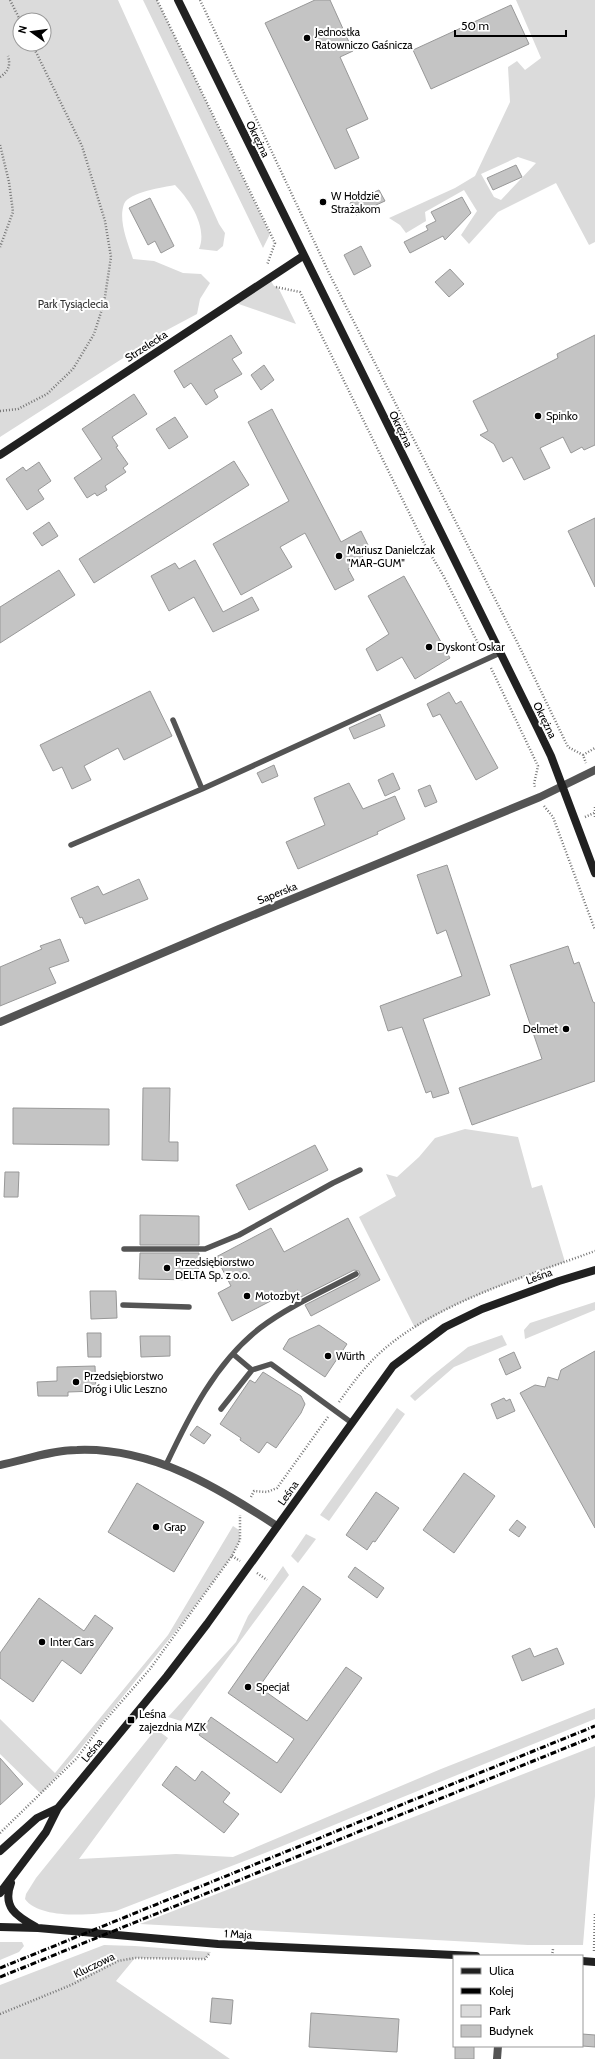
<svg xmlns="http://www.w3.org/2000/svg" width="595" height="2059" font-family="Cabin,sans-serif">
  <style>
    .green { fill: #dbdbdb; fill-rule: evenodd }
    .building { fill: #c4c4c4; stroke: #989898 }
    .lines { fill: none; stroke-linecap: round; stroke-linejoin: round }
    .path { stroke: #767676; stroke-width: 2.5; stroke-dasharray: 1 2; stroke-linecap: butt }
    .lane { stroke: #545454; stroke-width: 5.5 }
    .street { stroke: #545454; stroke-width: 8 }
    .secondary { stroke: #212121; stroke-width: 8 }
    .rail { stroke: #000; stroke-width: 3; stroke-dasharray: 6 2 1 2; stroke-linecap: butt }
    .poi-dot { fill: #000; stroke: #fff; stroke-width: 1.5 }
    .labels { text-anchor: middle; dominant-baseline: central; stroke-width: 4; stroke-linejoin: round; paint-order: stroke }
    .poi-label { font-size: 11px; fill: #000; stroke: #fff; text-anchor: start }
    .street-label { font-size: 11px; fill: #000; stroke: #fff }
    .park-label { font-size: 11px; fill: #323232; stroke: #fff }
  </style>
  <rect width="100%" height="100%" fill="#fff"/>
  <path class="green" d="M0,0h118l101,224 6,9 -2,13 -6,5 -18,-2c9,-21 -9,-49 -24,-64 -11,2 -46,7 -51,19 -6,17 4,39 9,55l21,2 29,12 18,1 9,9 -10,16 -3,15 -30,16 -167,107zM20,20h24v24h-24z
    M143,0h14l113,234 -7,14z
    M516,0h79v242l-6,3 -33,-62 -58,29 -29,32 -8,-9 16,-24 -13,-21 -39,22 1,9 -20,12 -6,-8 -11,-7 66,-30 20,-12 35,-74 -2,-35 9,-6 8,9 16,-12zM518,157l18,6 -35,37 -7,-3 -13,-23z
    M269,278l5,8 4,1 18,37 -63,-22z
    M465,1129l53,8 14,51 10,-3 23,77c-51,19 -104,36 -150,66l-56,-111 37,-21 -10,-22 11,3 22,-20 16,-19z
    M595,1302v8l-70,29 -1,-9 6,-7z
    M502,1335l5,10 -53,22 -39,34 -5,-5 22,-20 36,-29z
    M397,1408l8,6 -76,107 -9,-6z
    M233,1526l6,4 1,10 -8,16 -48,65 -110,136 -33,37 -41,-40v-35l55,54 113,-138z
    M306,1534l10,5 -18,24 -7,-7z
    M283,1566l6,9 -108,146 -13,-4 68,-75 12,-26z
    M595,1708v11l-325,132 -154,60c-22,4 -76,9 -91,-12l1,-5 10,-16 120,-149 12,9 -89,121 97,-5 57,3 208,-88z
    M595,1746v50l-12,149h-55l-388,-21z
    M0,1942h22l2,4 -5,6 -19,8z
    M104,1945l31,1 76,6 -6,7 -70,-1 -19,23 114,78h-230v-74z"/>
  <path class="building" d="M315,0h15l23,51 -13,6 28,62 -22,10 13,29 -24,11 -70,-146z
    M511,5l18,39 -98,45 -18,-39z
    M516,165l6,12 -29,13 -6,-12z
    M379,190l6,11 -9,4 1,3 -21,7 -6,-12z
    M462,197l9,16 -26,27 -2,-4 -33,17 -6,-11 24,-12 -2,-4 10,-5 -5,-9z
    M150,198l24,48 -13,7 -6,-12 -7,4 -19,-37z
    M361,246l10,20 -17,9 -10,-20z
    M450,269l14,15 -15,13 -14,-15z
    M231,335l11,18 -10,6 10,15 -28,16 4,7 -12,8 -15,-22 -7,5 -10,-17z
    M595,335v110l-11,5 -2,-3 -11,6 -8,-16 -23,11 10,20 -26,12 -12,-23 -9,5 -9,-18 -14,-9 8,-4 -15,-30 85,-43 -1,-4z
    M264,365l10,15 -13,10 -10,-15z
    M134,394l13,20 -35,23 6,9 -2,1 12,17 -5,4 3,4 -21,14 2,4 -10,6 -2,-3 -8,5 -13,-20 28,-19 -20,-30z
    M272,409l69,133 20,-11 7,14 -9,4 5,11 -16,9 6,11 -19,10 -30,-57 -25,14 12,20 -51,28 -28,-51 76,-43 -41,-79z
    M175,417l13,20 -19,12 -13,-20z
    M234,461l15,24 -155,98 -15,-24z
    M39,462l12,19 -13,9 6,9 -17,11 -21,-31 17,-12 3,4z
    M595,518v69l-27,-56z
    M49,522l9,14 -16,10 -9,-13z
    M195,560l28,52 29,-15 7,13 -46,22 -19,-35 -25,14 -18,-35 24,-13 4,6z
    M59,570l16,25 -75,48v-36z
    M404,576l46,82 -35,21 -13,-22 -25,14 -11,-22 23,-15 -21,-38z
    M150,691l22,45 -48,24 -6,-12 -34,18 7,14 -19,9 -10,-22 -9,4 -13,-26z
    M449,692l7,12 5,-3 37,67 -22,12 -36,-66 -7,3 -6,-13z
    M380,714l5,12 -31,13 -5,-11z
    M274,765l4,11 -16,7 -5,-10z
    M393,773l7,16 -15,7 -7,-16z
    M349,783l14,26 32,-13 10,23 -28,13 1,2 -80,35 -12,-27 39,-17 -11,-27z
    M430,785l7,17 -12,5 -7,-17z
    M447,865l43,130 -67,24 26,74 -16,5 -2,-7 -5,2 -24,-66 -14,4 -8,-25 82,-30 -16,-46 -9,4 -20,-59z
    M139,879l9,20 -63,25 -3,-7 -2,1 -9,-20 27,-12 5,9z
    M60,939l9,22 -20,7 7,15 -56,23v-39l42,-18 -2,-3z
    M568,946l6,18 5,-2 14,40 2,1v78l-123,44 -13,-37 83,-29 -32,-94z
    M143,1088h27l-1,54h9v19l-36,-1z
    M13,1108l96,1v36l-96,-1z
    M315,1145l13,25 -79,40 -13,-25z
    M5,1172h14l-1,25h-14z
    M140,1215l59,1v29h-59z
    M348,1218l32,62 -69,36 -6,-11 53,-27 2,-3 -1,-4 -5,-1 -53,27 -3,-7 -9,5 -1,-3 -56,29 -14,-28 13,-7 -15,-29 55,-29 13,24z
    M140,1253h59l-1,27 -59,-1z
    M90,1291h26l1,27 -26,1z
    M319,1325l28,19 -22,33 -42,-28 6,-10z
    M87,1333h14v24h-13z
    M140,1336h30v20l-29,1z
    M595,1351v177l-75,-135 15,-8 10,2 3,-10 10,3 3,-10z
    M514,1352l7,16 -15,7 -7,-16z
    M95,1366l1,25 -28,1v4h-30l-1,-14 20,-1v-14z
    M263,1372l38,24 4,8 -4,9 -25,35 -9,-6 -8,11 -19,-13 1,-2 -21,-14 30,-44 5,3z
    M504,1398l2,3 4,-2 5,12 -18,8 -6,-15z
    M197,1426l14,9 -7,9 -14,-9z
    M464,1473l31,23 -41,57 -31,-23z
    M137,1483l67,39 -30,50 -66,-40z
    M376,1492l23,16 -24,34 -2,-1 -6,9 -21,-15z
    M517,1520l9,7 -7,10 -10,-7z
    M355,1567l29,21 -7,10 -29,-21z
    M303,1586l18,13 -62,88 48,34 39,-54 16,11 -81,115 -82,-58 12,-18 66,46 17,-24 -66,-46z
    M39,1598l45,33 11,-16 18,13 -32,46 -19,-14 -29,42 -33,-24v-25z
    M530,1648l4,9 23,-9 7,16 -42,17 -10,-25z
    M0,1758l23,26 -23,21z
    M176,1766l19,15 7,-10 28,22 -7,9 16,12 -15,19 -62,-48z
    M212,1998l21,2 -2,24 -21,-2z
    M311,2013l88,6 -2,33 -88,-5z
    M582,2034l13,1v12l-13,-1z
    M455,2046h19v13h-19z"/>
  <g class="lines">
    <path class="path" d="M10,0l10,20
      M157,0l118,243 -8,22
      M200,0l130,275 189,371 49,101 15,8 3,8
      M0,77c8,-5 11,-12 8,-21
      M0,145l9,37 4,30 -13,35
      M276,287l24,5 126,255 17,28 39,76
      M0,411l18,-2 29,-15 26,-25 21,-35 10,-31 7,-46 -6,-36 -23,-75 -50,-102
      M491,668l47,98 -4,18 1,3
      M583,755l12,-7
      M544,806l9,11 42,113
      M595,807v10
      M585,817l9,-4
      M339,1402c13,-18 26,-36 43,-51 54,-48 145,-75 213,-100
      M251,1497l3,-6 13,1 10,-4 51,-71
      M232,1556l8,5
      M257,1573l10,7
      M0,1833l77,-75 25,-34 48,-55 82,-113 8,-16v-25
      M594,1951l1,-38
      M552,1956l1,-7
      M0,2014l71,-29 47,-24 17,-3 70,1 4,-5"/>
    <path class="lane" d="M173,720l29,69
      M71,845l131,-56 298,-136
      M124,1249h81l34,-14 94,-52 27,-13
      M123,1305l66,2
      M233,1354l19,16 19,-6 81,59
      M221,1409l31,-39
      M166,1465c23,-49 50,-103 94,-137 29,-22 64,-37 96,-54"/>
    <path class="street" d="M0,1022l219,-93 321,-132 55,-27
      M0,1465c24,-5 53,-15 77,-15 75,-3 140,37 200,76
      M497,2059l1,-13"/>
    <path class="secondary" d="M178,0l360,729 13,27 44,117
      M0,455l303,-199
      M0,1851l37,-33 21,-10
      M11,1883c-9,24 5,33 25,44
      M0,1893l46,-61 12,-24 109,-132 40,-52 186,-258 52,-39 37,-18 77,-28 36,-11
      M0,1927l38,1 180,16 258,12
      M582,1961l13,1"/>
    <path class="rail" d="M0,1968l595,-242
      M0,1977l595,-241"/>
  </g>
  <g class="poi-dot">
    <circle cx="307" cy="38" r="4"/>
    <circle cx="323" cy="202" r="4"/>
    <circle cx="538" cy="416" r="4"/>
    <circle cx="339" cy="556" r="4"/>
    <circle cx="429" cy="647" r="4"/>
    <circle cx="566" cy="1029" r="4"/>
    <circle cx="167" cy="1268" r="4"/>
    <circle cx="247" cy="1296" r="4"/>
    <circle cx="328" cy="1356" r="4"/>
    <circle cx="76" cy="1382" r="4"/>
    <circle cx="156" cy="1527" r="4"/>
    <circle cx="42" cy="1642" r="4"/>
    <circle cx="248" cy="1687" r="4"/>
    <rect x="127" y="1716" width="8" height="8" rx="2"/>
  </g>
  <g class="labels">
    <g class="poi-label">
      <text x="315" y="32">Jednostka<tspan x="315" dy="13">Ratowniczo Gaśnicza</tspan></text>
      <text x="331" y="196">W Hołdzie<tspan x="331" dy="13">Strażakom</tspan></text>
      <text x="546" y="416">Spinko</text>
      <text x="347" y="550">Mariusz Danielczak<tspan x="347" dy="13">"MAR-GUM"</tspan></text>
      <text x="437" y="647">Dyskont Oskar</text>
      <text x="558" y="1029" text-anchor="end">Delmet</text>
      <text x="175" y="1262">Przedsiębiorstwo<tspan x="175" dy="13">DELTA Sp. z o.o.</tspan></text>
      <text x="255" y="1296">Motozbyt</text>
      <text x="336" y="1356">Würth</text>
      <text x="84" y="1376">Przedsiębiorstwo<tspan x="84" dy="13">Dróg i Ulic Leszno</tspan></text>
      <text x="164" y="1527">Grap</text>
      <text x="50" y="1642">Inter Cars</text>
      <text x="256" y="1687">Specjał</text>
      <text x="139" y="1714">Leśna<tspan x="139" dy="13">zajezdnia MZK</tspan></text>
    </g>
    <g class="street-label">
      <text transform="translate(258 139) rotate(64)">Okrężna</text>
      <text transform="translate(146 346) rotate(-33)">Strzelecka</text>
      <text transform="translate(401 429) rotate(64)">Okrężna</text>
      <text transform="translate(545 720) rotate(64)">Okrężna</text>
      <text transform="translate(277 893) rotate(-22)">Saperska</text>
      <text transform="translate(539 1276) rotate(-20)">Leśna</text>
      <text transform="translate(288 1493) rotate(-55)">Leśna</text>
      <text transform="translate(92 1750) rotate(-50)">Leśna</text>
      <text transform="translate(238 1934) rotate(3)">1 Maja</text>
      <text transform="translate(94 1965) rotate(-26)">Kluczowa</text>
    </g>
    <g class="park-label">
      <text x="73" y="304">Park Tysiąclecia</text>
    </g>
  </g>
  <rect x="453" y="1955" width="130" height="92" fill="#ffffff" stroke="#999999"/>
  <rect x="461" y="1968" width="20" height="6" fill="#212121" stroke="#999999"/>
  <text x="489" y="1975" font-size="12" fill="#000000">Ulica</text>
  <rect x="461" y="1988" width="20" height="6" fill="#000000" stroke="#999999"/>
  <text x="489" y="1995" font-size="12" fill="#000000">Kolej</text>
  <rect x="461" y="2005" width="20" height="12" fill="#dbdbdb" stroke="#999999"/>
  <text x="489" y="2015" font-size="12" fill="#000000">Park</text>
  <rect x="461" y="2025" width="20" height="12" fill="#c4c4c4" stroke="#999999"/>
  <text x="489" y="2035" font-size="12" fill="#000000">Budynek</text>
  <g transform="translate(32 32) rotate(284)"><circle r="19" fill="#ffffff" stroke="#999999"/>
  <path d="M0-3L7 15L0 10L-7 15Z" fill="#000000"/>
  <text y="-6" font-size="11" font-weight="bold" text-anchor="middle" fill="#000000">N</text>
  </g>
  <path d="M455 30v6h111v-6" fill="none" stroke="#000000" stroke-width="2"/>
  <text x="461" y="30" font-size="12" fill="#000000" stroke="#ffffff" stroke-width="3" paint-order="stroke">50 m</text>
</svg>
